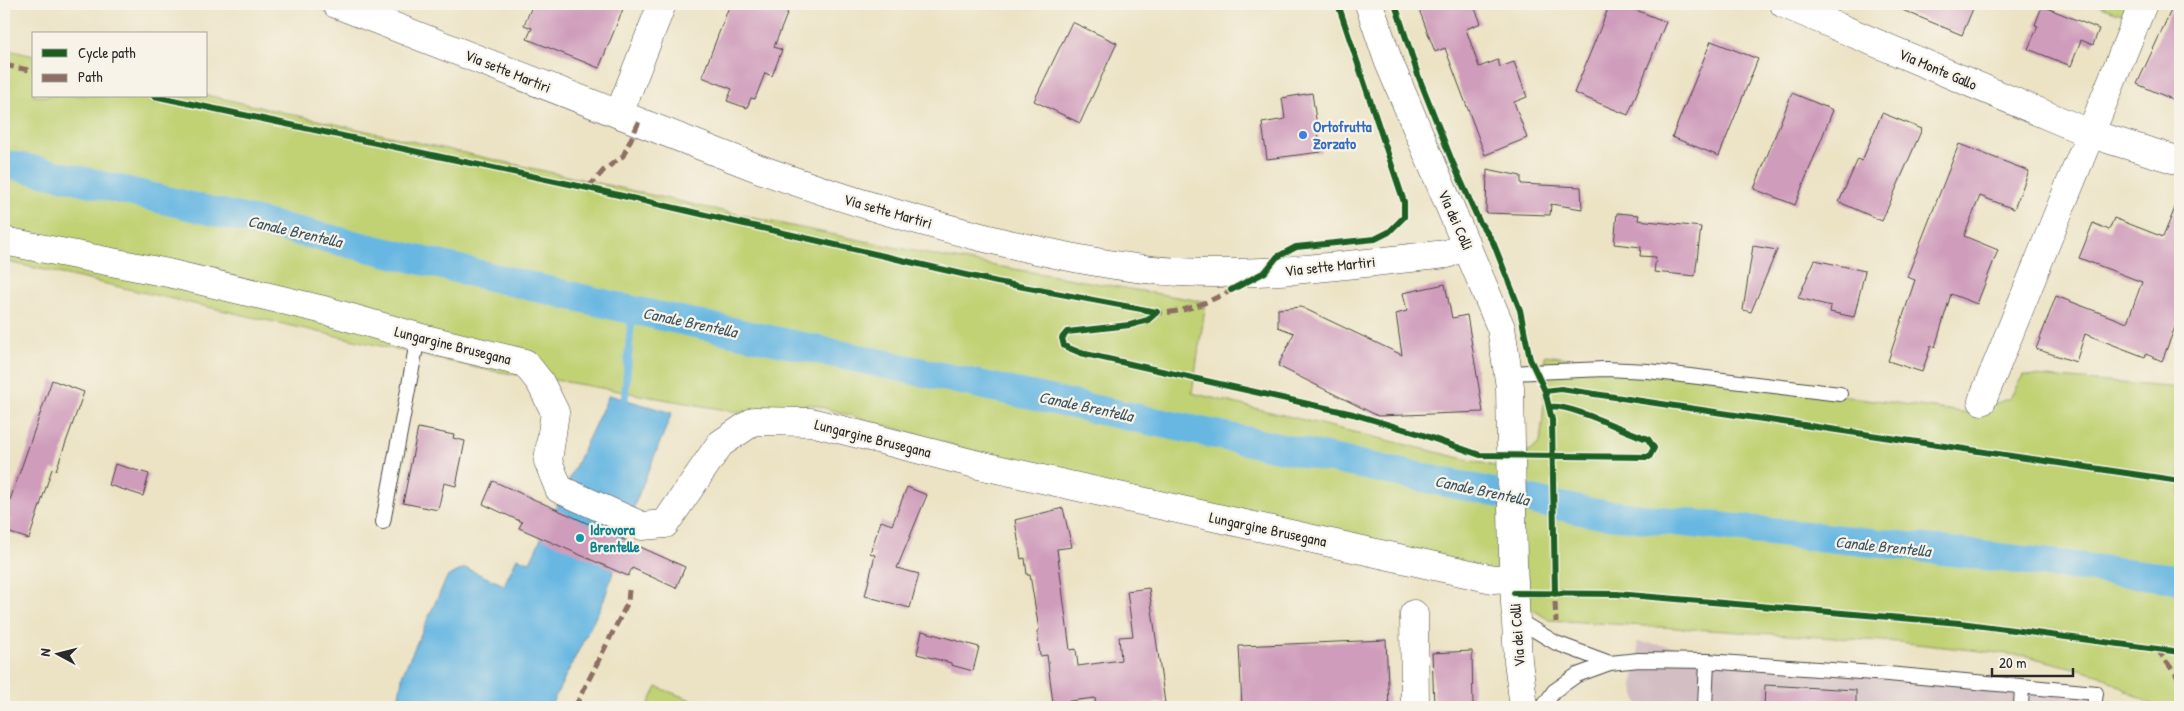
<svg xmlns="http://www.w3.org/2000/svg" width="2184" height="711" font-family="'Patrick Hand',sans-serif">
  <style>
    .industrial { fill: #d2bec3 }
    .green { fill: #c1d274; stroke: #767e50 }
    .water { fill: #68b7e2; stroke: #4a7186 }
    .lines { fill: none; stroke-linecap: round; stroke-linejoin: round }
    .stream { stroke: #68b7e2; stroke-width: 8 }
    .canal { stroke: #68b7e2; stroke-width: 29 }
    .building { fill: #cf9cbb }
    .lane-casing { stroke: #484742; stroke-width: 16 }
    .street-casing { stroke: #484742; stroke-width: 29 }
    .secondary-casing { stroke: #484742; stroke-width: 29 }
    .lane { stroke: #fff; stroke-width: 14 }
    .street { stroke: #fff; stroke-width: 28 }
    .secondary { stroke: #fff; stroke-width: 28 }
    .quiet { stroke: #8d6e63; stroke-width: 5; stroke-dasharray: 10 5; stroke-linecap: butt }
    .cycleway-casing { stroke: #f7f3e8; stroke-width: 9 }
    .cycleway { stroke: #1b5e20; stroke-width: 6 }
    .shop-dot { fill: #3f7fe0; stroke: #f7f3e8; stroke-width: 2 }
    .culture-dot { fill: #0f9aa8; stroke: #f7f3e8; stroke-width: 2 }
    .labels { text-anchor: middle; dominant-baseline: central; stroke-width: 4.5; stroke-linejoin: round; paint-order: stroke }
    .street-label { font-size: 15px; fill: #2b2b2b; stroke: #f7f3e8 }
    .shop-label { font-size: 15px; font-weight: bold; fill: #366cbe; stroke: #f7f3e8; text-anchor: start }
    .culture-label { font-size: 15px; font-weight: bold; fill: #0d838f; stroke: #f7f3e8; text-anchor: start }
    .water-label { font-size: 16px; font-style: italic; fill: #3d5562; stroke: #f7f3e8 }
  </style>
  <rect width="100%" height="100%" fill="#f7f3e8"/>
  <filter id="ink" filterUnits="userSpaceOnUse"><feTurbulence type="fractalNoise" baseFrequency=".02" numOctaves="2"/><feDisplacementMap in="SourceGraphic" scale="10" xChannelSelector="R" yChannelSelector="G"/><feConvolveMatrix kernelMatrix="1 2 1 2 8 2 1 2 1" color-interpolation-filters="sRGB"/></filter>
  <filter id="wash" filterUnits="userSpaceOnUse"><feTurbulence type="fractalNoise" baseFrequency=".0096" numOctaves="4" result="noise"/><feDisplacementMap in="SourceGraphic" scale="20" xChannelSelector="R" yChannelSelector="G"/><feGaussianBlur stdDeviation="1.12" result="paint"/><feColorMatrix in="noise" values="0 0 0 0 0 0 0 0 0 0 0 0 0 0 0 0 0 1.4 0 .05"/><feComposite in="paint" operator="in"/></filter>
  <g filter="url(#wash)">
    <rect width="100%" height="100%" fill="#ece3c5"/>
    <path class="industrial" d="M1637,642l517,64 -1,1h-514l-7,-23 7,-24z"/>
    <path class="green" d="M2101,4h31l-4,12 -28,-9z
      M4,49l30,7v40l172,-1 561,126 171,35 268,46 -14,91 314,76 34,-26 3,-27 2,-61 425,58 40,-15 13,-23 157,13v319l-26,-1 -56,-32 -72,-18 -128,-14 -349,-22 -41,-26 -549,-147 -148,-43 -57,11 -193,-34 -74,-11 -483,-109z
      M657,687l53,20h-63z"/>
    <path class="water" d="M609,395l63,18 -36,88 -32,99 -54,107h-153l6,-34 44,-96 18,-9 39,17 13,-27 13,4z"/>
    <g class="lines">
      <path class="stream" d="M624,407l8,-97"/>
      <path class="canal" d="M4,164l50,10 578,136 485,104 476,99 312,33 275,33"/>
    </g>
    <g id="blocks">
      <path class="building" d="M533,4h92l-26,64 -72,-29 5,-11 -8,-3z
        M730,4h45l14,5 -15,38 8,3 -10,26 -7,-3 -10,26 -4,-1 -4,10 -20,-7 5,-12 -30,-12z
        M1417,4h56l8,19 -15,6 13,38 19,-7 2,7 14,-5 13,35 -13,5 13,36 -42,17 -40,-107 -10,4z
        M1610,4h11l45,18 -38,93 -54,-22z
        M1888,4h87l-13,31z
        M2174,4h6v80l-6,16 -37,-16z
        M2042,6l57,23 -6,16 -12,-5 -10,26 -43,-17 10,-23 -3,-1z
        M1072,22l45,21 -37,80 -46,-22z
        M1711,41l47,18 -39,97 -47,-19z
        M1312,93l9,59 -54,7 -5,-36 23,-4 -3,-21z
        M1792,93l41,17 -38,95 -41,-16z
        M1882,113l40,16 -40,92 -43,-19 19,-43 4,2z
        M1959,144l70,27 -15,38 -34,-13 -16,40 34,14 -21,54 -26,-10 -16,53 -4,-1 -9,26 -34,-11 27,-81 -8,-3z
        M1487,169l34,7v8l60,3 1,22 -31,-5 -1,11 -64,-2z
        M2180,196v118l-18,47 -16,-7 -1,3 -60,-23 -9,28 -40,-13 20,-53 71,27 15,-41 -63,-24 14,-35 16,7 5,-12 49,19z
        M1617,213l22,2 -1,5 63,7 -6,49 -41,-4 2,-15 -16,-1 1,-9 -27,-3z
        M1753,246l24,4 -26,62 -8,-2z
        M1815,260l50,11 -11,46 -24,-5 1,-6 -33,-8z
        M1445,284l7,34 15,-3 16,97 -105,4 -100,-50 16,-33 -16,-6v-18l23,-2 101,48 -6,-41 11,-3 -4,-18z
        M52,380l32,12 -28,78 -4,-1 -23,70 -22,-7 4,-12 -7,-3z
        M418,428l36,7 -1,3 12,3 -9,45 -12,-3 -6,27 -35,-7z
        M115,464l34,10 -6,22 -34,-11z
        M493,481l192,86 -9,21 -44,-20 -4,8 -109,-48 3,-6 -39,-18z
        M907,487l20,8 -30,73 22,6 -9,34 -45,-12 10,-41 -5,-2 11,-32 11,4z
        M1063,508l9,39 -15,2 13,101 6,-1 2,17 43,-6 -2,-23 14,-1 -6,-45 22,-3 16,115 -69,4 -1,-9 -42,5 -6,-48 -7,1 -3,-25 2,-1 -9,-55h-3l-2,-17 -4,1 -6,-39z
        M922,631l57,16 -6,24 -22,-6v-2l-34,-9z
        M1386,640l3,67h-147l-3,-61z
        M1472,651l1,56h-39l-2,-54z
        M1765,685l91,5v17h-92z"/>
    </g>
  </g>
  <g filter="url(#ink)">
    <use href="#blocks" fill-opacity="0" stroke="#484742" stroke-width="1"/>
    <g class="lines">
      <g class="lane-casing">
        <path id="lane" d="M1509,373l96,-4 43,2 192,23
          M383,522l35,-185
          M1516,619l40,24 54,20
          M1543,707l11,-16 23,-16 33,-12 29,-3 68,1 181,13 208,19 -2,14
          M1705,707l2,-46
          M2021,707l1,-21"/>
      </g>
      <g class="street-casing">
        <path id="street" d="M1784,4l307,130 89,27
          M619,114l43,-110
          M4,241l164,32 152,36 98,28 107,26 15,19 15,30 -7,49 11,28 83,37 23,-2 55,-80 34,-23 57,1 168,43 514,114 20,-1
          M1982,401l161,-397
          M1414,614l1,93"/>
      </g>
      <g class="secondary-casing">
        <path id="secondary" d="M336,4l424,165c80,29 162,54 245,74 58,13 116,26 175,29 89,5 179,-9 267,-18l20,-9
          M1369,4l19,56 113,268 9,59 3,176 5,98 6,46"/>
      </g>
      <use href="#lane" class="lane"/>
      <use href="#street" class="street"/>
      <use href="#secondary" class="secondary"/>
      <path class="quiet" d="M4,65l30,6
        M588,188l16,-18 19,-14 16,-34
        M1153,312c26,4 58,-11 81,-23
        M1555,602l1,20
        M2157,649l23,31
        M575,707l53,-105 1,-12"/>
      <g class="cycleway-casing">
        <path id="cycleway" d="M1395,4l23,71 34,86 27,60 14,21 27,68 10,49 15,32 7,29 3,174
          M154,96l434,92 409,94 160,30
          M1231,290l34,-18 12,-15 19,-10 79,-8 14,-7 15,-15v-15l-66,-198
          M1157,312l-9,8 -18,5 -63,7 -5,6 2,8 17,7 272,61 67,20 60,21 169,2 5,-9 -6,-9c-23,-7 -79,-36 -98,-32
          M1545,391l16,-2 619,92
          M1514,593l103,1 343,29 220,29"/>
      </g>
      <use href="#cycleway" class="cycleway"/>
    </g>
  </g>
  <circle class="shop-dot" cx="1303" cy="135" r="5"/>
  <circle class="culture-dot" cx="580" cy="538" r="5"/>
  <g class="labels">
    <g class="street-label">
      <text transform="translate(1938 69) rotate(23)">Via Monte Gallo</text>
      <text transform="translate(508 71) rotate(22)">Via sette Martiri</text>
      <text transform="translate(888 211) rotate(16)">Via sette Martiri</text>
      <text transform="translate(1456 220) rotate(66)">Via dei Colli</text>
      <text transform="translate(1330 266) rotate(-6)">Via sette Martiri</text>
      <text transform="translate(453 345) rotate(14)">Lungargine Brusegana</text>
      <text transform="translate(873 438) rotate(14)">Lungargine Brusegana</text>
      <text transform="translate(1268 529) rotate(12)">Lungargine Brusegana</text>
      <text transform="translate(1517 635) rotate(-94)">Via dei Colli</text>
    </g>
    <g class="shop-label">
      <text x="1313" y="126">Ortofrutta<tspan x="1313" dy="17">Zorzato</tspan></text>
    </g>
    <g class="culture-label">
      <text x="590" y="529">Idrovora<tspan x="590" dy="17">Brentelle</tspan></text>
    </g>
    <g class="water-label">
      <text transform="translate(295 231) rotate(13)">Canale Brentella</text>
      <text transform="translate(690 322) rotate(12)">Canale Brentella</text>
      <text transform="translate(1086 406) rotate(12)">Canale Brentella</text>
      <text transform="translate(1482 490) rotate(12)">Canale Brentella</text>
      <text transform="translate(1883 546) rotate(6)">Canale Brentella</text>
    </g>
  </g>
  <rect width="2184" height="711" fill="none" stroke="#f7f3e8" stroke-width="20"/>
  <rect x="32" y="32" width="175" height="65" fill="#f7f3e8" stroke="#a5a39c"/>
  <rect x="42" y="49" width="25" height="8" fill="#1b5e20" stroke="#a5a39c"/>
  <text x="78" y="58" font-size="15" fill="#2b2b2b">Cycle path</text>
  <rect x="42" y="74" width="25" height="8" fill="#8d6e63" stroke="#a5a39c"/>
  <text x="78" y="82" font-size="15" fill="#2b2b2b">Path</text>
  <g transform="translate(58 654) rotate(277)" stroke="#f7f3e8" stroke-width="4" paint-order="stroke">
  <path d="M0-4L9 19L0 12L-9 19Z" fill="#2b2b2b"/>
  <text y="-8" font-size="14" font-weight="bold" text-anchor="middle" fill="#2b2b2b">N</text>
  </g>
  <path d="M1992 668v8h81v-8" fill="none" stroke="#2b2b2b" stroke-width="2.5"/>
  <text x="1999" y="668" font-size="15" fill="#2b2b2b" stroke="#f7f3e8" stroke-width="4" paint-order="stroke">20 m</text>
</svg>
